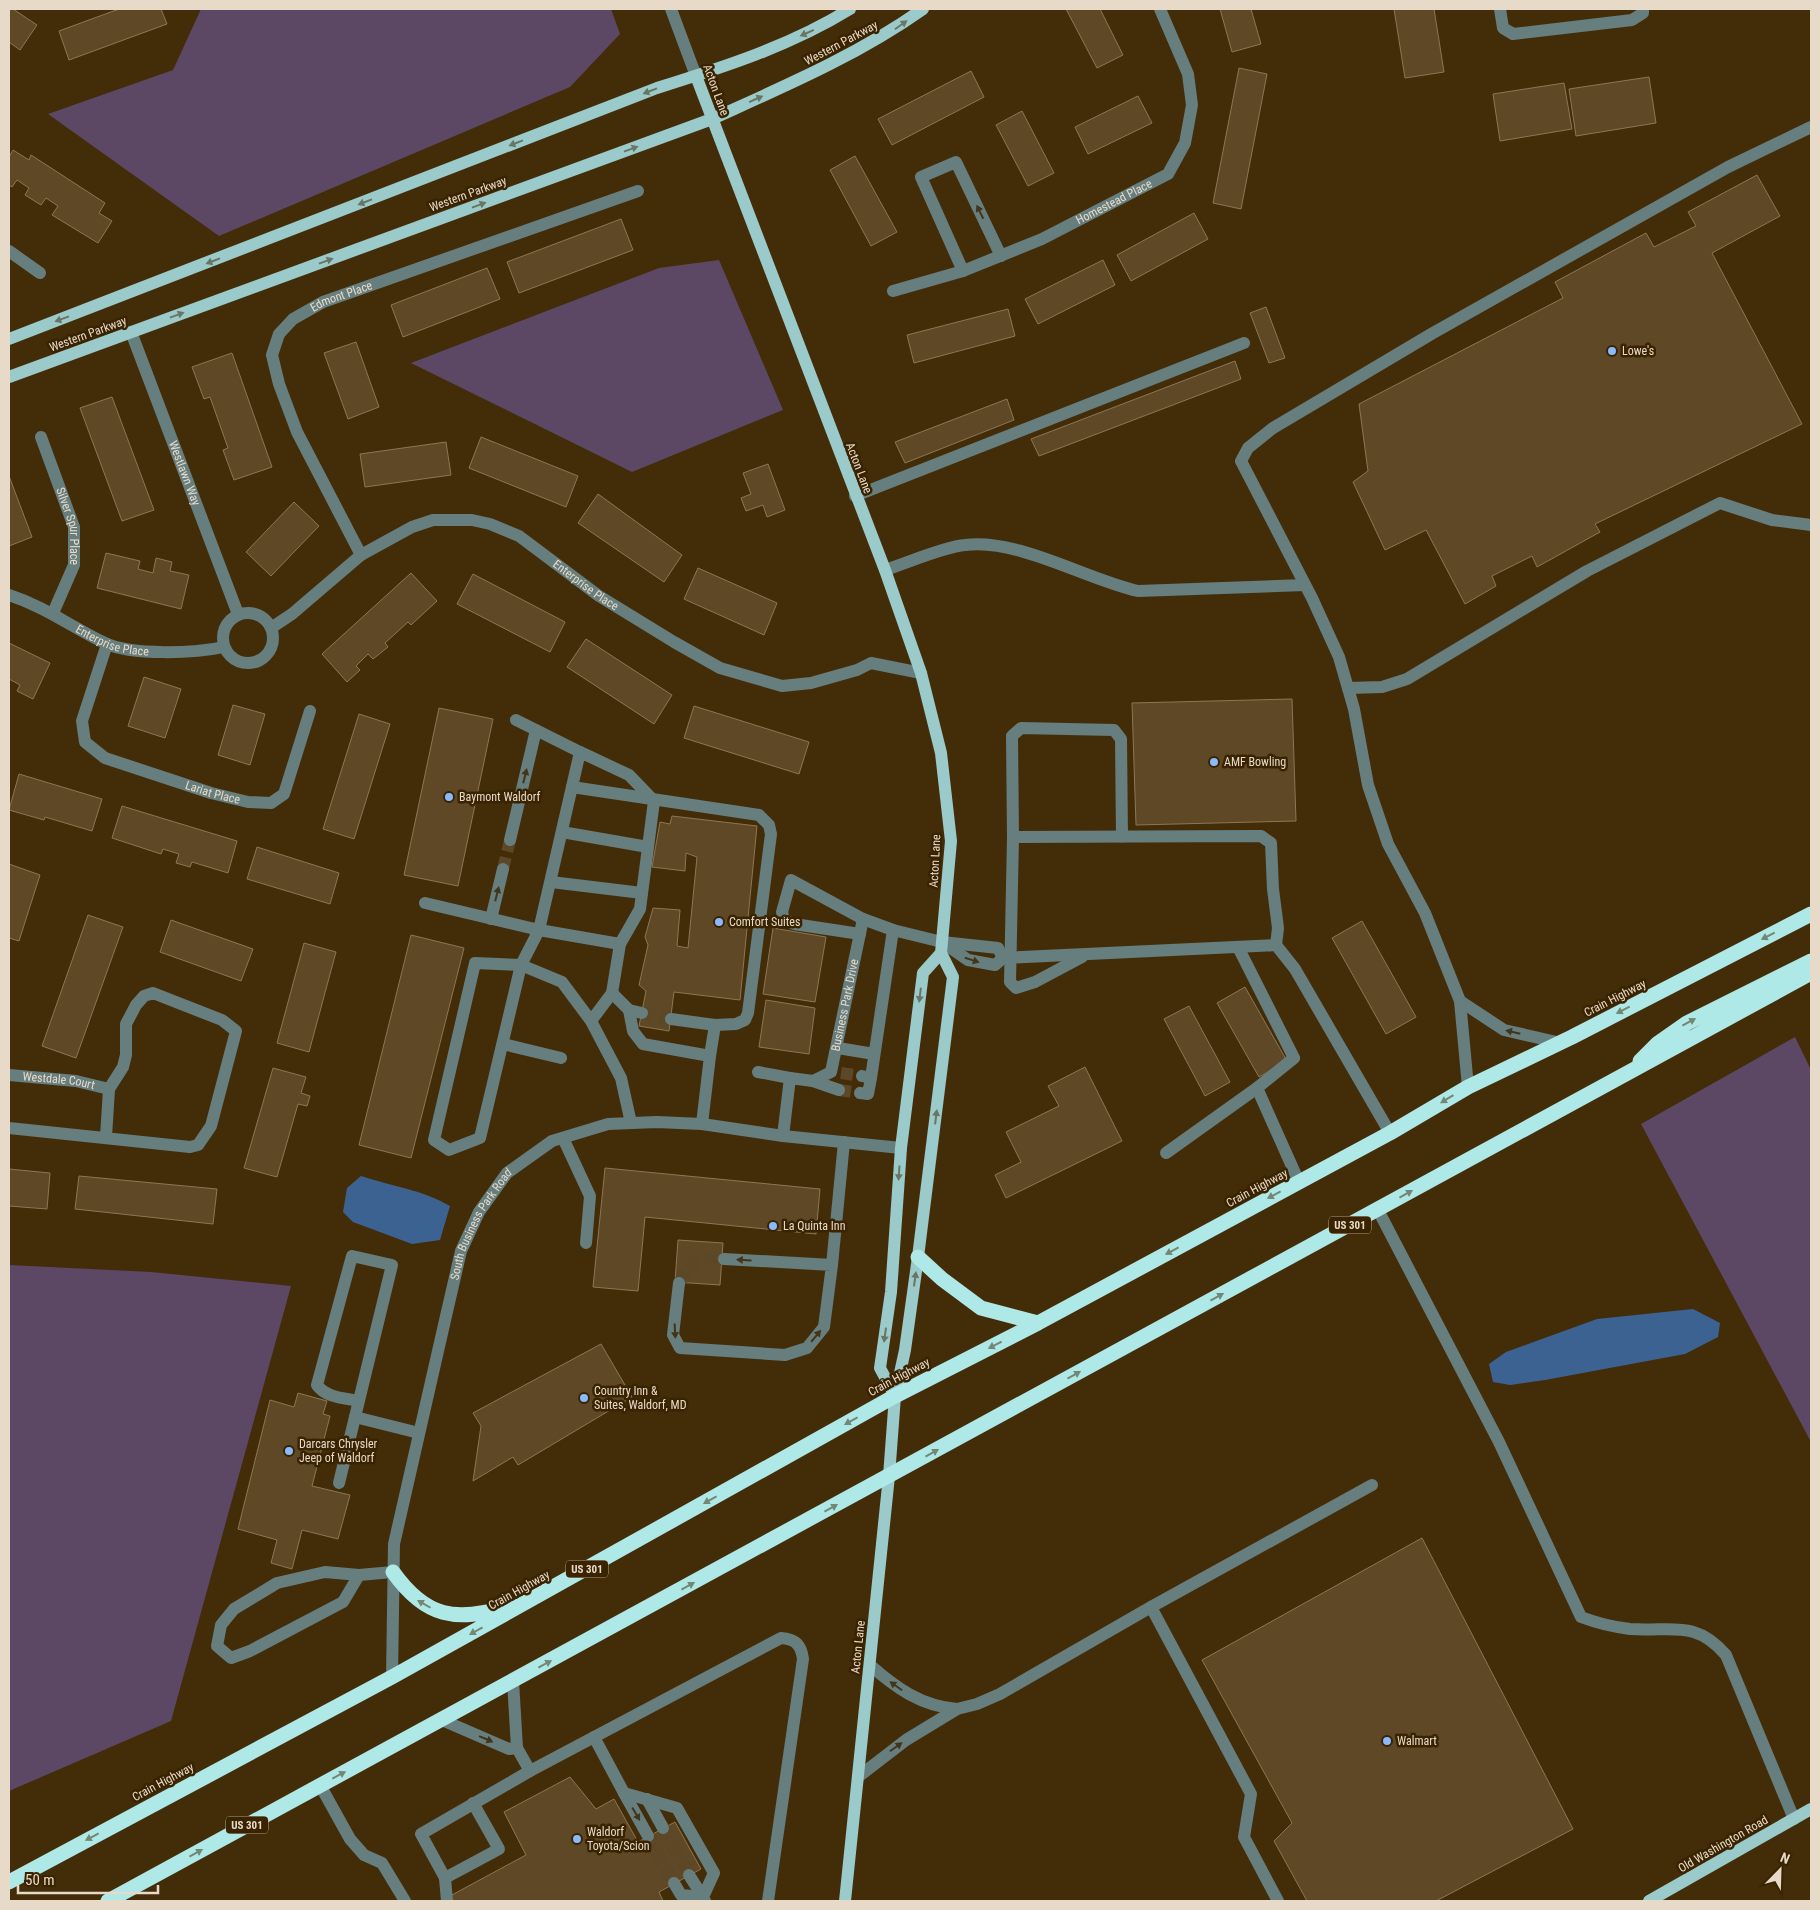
<svg xmlns="http://www.w3.org/2000/svg" width="1820" height="1910" font-family="'Roboto Condensed',sans-serif">
  <style>
    .green { fill: #5c4765 }
    .water { fill: #3c6292 }
    .building { fill: #5f4825; stroke: #8f7653 }
    .lines { fill: none; stroke-linecap: round; stroke-linejoin: round }
    .minor-tunnel { stroke: #5c4726; stroke-width: 12; stroke-dasharray: 12 6; stroke-linecap: butt }
    .minor { stroke: #677e7e; stroke-width: 12 }
    .major { stroke: #9acac9; stroke-width: 12 }
    .highway { stroke: #aee8e7; stroke-width: 15 }
    .oneway { fill: #6a7664 }
    .oneway2 { fill: #423519 }
    .oneway3 { fill: #748674 }
    .poi-dot { fill: #89bafc; stroke: #392300; stroke-width: 2 }
    .labels { text-anchor: middle; dominant-baseline: central; stroke-width: 5; stroke-linejoin: round; paint-order: stroke }
    .shield { fill: #392300; stroke: #b4a38c; stroke-width: 1 }
    .shield-label { font-size: 11px; font-weight: bold; fill: #e8dac8 }
    .street-label { font-size: 12px; fill: #e8dac8; stroke: #392300 }
    .poi-label { font-size: 12px; fill: #e8dac8; stroke: #392300; text-anchor: start }
  </style>
  <rect width="100%" height="100%" fill="#432d09"/>
  <path class="green" d="M201,9h410l9,25 -50,53 -351,149 -171,-122 125,-44z
    M719,260l64,150 -151,62 -221,-109 248,-95z
    M1795,1037l16,33v372l-170,-318z
    M9,1265l142,7 140,14 -120,435 -162,70z"/>
  <path class="water" d="M361,1176c30,10 62,14 89,30l-10,34 -28,4 -59,-22 -10,-10 4,-24z
    M1693,1309l27,14 -2,14 -33,17 -140,26 -35,5 -17,-3 -4,-18 17,-12 91,-33z"/>
  <path class="building" d="M9,9h4l24,16 -17,25 -11,-8z
    M119,9h42l6,15 -98,36 -10,-29z
    M1066,9h34l23,46 -26,13z
    M1220,9h31l10,35 -29,8z
    M1394,9h40l10,63 -39,6z
    M1239,68l28,6 -26,135 -28,-6z
    M971,71l13,26 -92,48 -14,-26z
    M1649,77l7,46 -80,13 -7,-47z
    M1564,83l8,46 -72,12 -7,-47z
    M1138,96l14,27 -64,31 -13,-27z
    M1022,111l32,62 -26,13 -32,-61z
    M13,150l16,10 2,-5 74,48 -6,10 13,8 -14,22 -46,-28 6,-9 -12,-8 -5,7 -16,-10 4,-7 -12,-8 -5,7 -3,-2v-28z
    M855,156l42,76 -26,14 -41,-76z
    M1757,175l23,41 -68,37 90,171 -207,100 5,8 -63,35 -5,-11 -40,20 4,10 -31,18 -39,-74 -41,20 -32,-68 15,-11 -9,-67 204,-106 -8,-16 91,-49 8,14 42,-21 -8,-14z
    M1194,213l14,26 -77,42 -14,-26z
    M621,219l12,31 -114,43 -12,-31z
    M1103,260l12,25 -77,39 -13,-25z
    M487,268l13,31 -97,38 -12,-32z
    M1266,307l19,51 -16,5 -19,-50z
    M1008,309l7,27 -101,27 -7,-28z
    M356,342l23,65 -31,12 -24,-66z
    M232,353l40,114 -38,13 -11,-30 5,-2 -18,-51 -6,2 -12,-32z
    M1235,361l6,18 -202,77 -8,-17z
    M112,397l42,113 -32,11 -42,-113z
    M1007,399l7,21 -109,43 -10,-21z
    M481,437l97,39 -12,31 -97,-39z
    M446,442l5,33 -86,12 -5,-33z
    M768,464l17,46 -18,7 -4,-12 -17,6 -5,-13 10,-4 -8,-21z
    M9,476l23,61 -23,9z
    M598,494l84,61 -18,27 -86,-59z
    M294,502l25,24 -48,50 -25,-24z
    M106,553l34,8 -2,8 15,4 3,-15 16,4 -2,9 19,4 -8,34 -84,-21z
    M698,568l79,35 -13,32 -80,-36z
    M411,573l26,28 -26,24 -3,-3 -23,21 3,4 -15,12 -5,-5 -12,12 4,4 -13,12 -25,-28z
    M473,574l92,48 -15,30 -93,-48z
    M586,639l86,56 -18,29 -87,-57z
    M9,643l41,20 -17,36 -16,-8 3,-6 -11,-6z
    M144,677l37,12 -16,49 -37,-12z
    M1292,699l4,122 -160,4 -4,-122z
    M233,705l32,9 -15,51 -32,-10z
    M694,706l115,36 -10,32 -115,-36z
    M439,708l54,11 -35,167 -54,-11z
    M359,714l31,10 -36,115 -31,-10z
    M19,774l83,25 -10,32 -47,-14 -1,3 -35,-10z
    M122,806l115,35 -9,32 -36,-11 -2,5 -14,-4 3,-9 -16,-5 -2,5 -49,-16z
    M672,816l85,10 -17,174 -66,-8 -5,39 -30,-5 7,-35 -7,-6 9,-40 -3,-8 8,-29 27,2 -3,36 11,2 9,-91 -11,-4 -1,18 -33,-4 8,-45 10,2z
    M257,847l82,26 -9,31 -83,-25z
    M9,864l31,11 -21,66 -10,-3z
    M88,915l35,12 -47,131 -34,-12z
    M171,920l82,29 -12,32 -81,-29z
    M1362,921l54,96 -30,17 -54,-96z
    M773,928l53,9 -11,65 -52,-8z
    M411,935l53,13 -53,210 -52,-13z
    M304,943l32,9 -27,100 -32,-9z
    M1245,987l42,74 -28,16 -42,-74z
    M766,1000l49,8 -6,46 -50,-7z
    M1189,1006l41,76 -25,14 -41,-77z
    M1085,1067l37,74 -116,57 -11,-23 26,-13 -15,-30 53,-26 -11,-20z
    M273,1068l33,9 -5,16 9,3 -3,10 -9,-2 -21,73 -33,-9z
    M605,1168l215,21 -4,45 -171,-17 -7,74 -45,-4z
    M9,1169l41,4 -3,36 -38,-3z
    M79,1176l138,13 -4,35 -138,-15z
    M678,1240l45,3 -3,42 -45,-3z
    M601,1344l31,53 -114,68 -5,-8 -40,24 8,-55 -8,-13z
    M298,1393l29,8 -4,13 7,2 -18,70 38,9 -12,44 -36,-9 -10,39 -21,-6 6,-23 -39,-11 32,-129 24,7z
    M1422,1538l151,291 -137,72h-129l-33,-60 18,-18 -90,-163z
    M570,1777l26,32 18,-10 24,43 37,-20 26,47 -42,23 4,9h-210l-3,-5 76,-41 -22,-43z"/>
  <g class="lines">
    <path class="minor-tunnel" d="M503,869l7,-29
      M642,1013l29,6
      M841,1073l21,3
      M839,1090l21,3
      M679,1283c13,-22 19,-27 45,-24
      M663,1828l26,47
      M648,1836l26,47"/>
    <g class="minor">
      <path d="M671,9l25,67"/>
      <path d="M1500,9l3,19 10,6 119,-14 11,-7v-4"/>
      <path d="M9,251l31,22"/>
      <path d="M963,271l-42,-94 35,-15 45,94"/>
      <path id="s1" d="M893,291l70,-20 79,-32 126,-65 17,-31 7,-38 -4,-31 -28,-65"/>
      <path id="s2" d="M131,332l107,282"/>
      <path id="s3" d="M41,437l33,90v38l-21,48"/>
      <path d="M855,496l389,-153"/>
      <path id="s4" d="M361,555l-64,-123 -18,-48 -7,-29 7,-21 14,-15 30,-17 315,-111"/>
      <path d="M885,570c22,-7 58,-23 80,-25 53,-7 120,34 173,46l167,-6"/>
      <path id="s5" d="M9,595c37,12 62,32 96,48 27,13 91,10 119,4"/>
      <circle cx="248" cy="638" r="25"/>
      <path id="s6" d="M271,628l21,-14 69,-59 51,-28 21,-7h39l18,4 29,12 80,60 75,46 46,26 62,18 29,-3 46,-13 14,-7 50,10"/>
      <path id="s7" d="M107,644l-25,77 3,21 20,16 106,35 37,9 23,1 13,-9 26,-83"/>
      <path d="M1348,688l34,-1 25,-8 180,-108 133,-68 52,17 39,5"/>
      <path d="M516,720l64,32"/>
      <path d="M572,787l187,28 10,10 2,9 -23,179 -3,7 -9,4 -21,1"/>
      <path d="M562,832l86,15"/>
      <path d="M1013,837l-3,145 6,6 19,-6 47,-25"/>
      <path d="M1122,837l-1,-98 -7,-9 -93,-2 -9,8 1,101 248,-1 10,7 2,46 5,39 -2,17"/>
      <path d="M510,840l26,-110"/>
      <path d="M551,882l91,11"/>
      <path d="M425,903l114,27 81,14"/>
      <path d="M491,919l12,-50"/>
      <path d="M860,934l-66,-10 -10,-4 -2,-8 9,-32 72,39"/>
      <path d="M942,942l26,18 27,5 8,-7 273,-13 19,24 95,164"/>
      <path d="M1238,947l56,111 -37,30 42,94"/>
      <path d="M612,993l17,17 4,21 10,13 67,12 -8,68"/>
      <path d="M1460,1001l44,29 57,13"/>
      <path d="M629,1010l13,3"/>
      <path d="M671,1019l44,6 -5,31"/>
      <path d="M591,1021l-29,-39 -41,-17 -41,173 -31,12 -15,-10 41,-177 46,2 18,-35 41,-178 49,23 25,26 -14,108 -20,35 -8,49 -21,28 30,57 10,45"/>
      <path d="M503,1044l58,14"/>
      <path d="M838,1048l36,6"/>
      <path d="M758,1072l32,6"/>
      <path id="s8" d="M9,1075l67,6 33,8"/>
      <path d="M862,1076l9,2 22,-148"/>
      <path d="M813,1081l26,9"/>
      <path d="M1468,1087l-8,-86 -35,-88 -37,-69 -20,-59 -14,-76 -15,-52 -27,-59 -71,-137 7,-13 25,-20 160,-95 295,-166 83,-40"/>
      <path d="M860,1093l8,1 3,-16"/>
      <path d="M9,1128l181,19 8,-2 13,-19 25,-95 -14,-11 -69,-27 -9,3 -8,9 -10,19v31l-3,12 -14,22 -3,48"/>
      <path id="s9" d="M783,1136l7,-58 23,3 18,-9 32,-153 30,11 49,12 56,6 5,10"/>
      <path d="M563,1138l27,58 -4,47"/>
      <path d="M1166,1153l91,-65"/>
      <path d="M1378,1210l121,232 82,175c16,6 32,10 49,12 41,3 65,-10 96,26l68,164"/>
      <path d="M832,1265l12,-123"/>
      <path d="M679,1283l-6,52 7,13 105,7 22,-7 17,-21 8,-62 -108,-6"/>
      <path d="M359,1401c-14,-3 -33,-3 -42,-16l35,-129 40,9 -37,152 64,16"/>
      <path d="M339,1483l16,-66"/>
      <path d="M359,1575l-16,27 -93,49 -19,7 -14,-12 4,-21 13,-16 43,-26 48,-11 34,3 34,-3"/>
      <path d="M1151,1607l100,187 -7,43 34,64"/>
      <path d="M870,1665c26,23 51,41 87,44"/>
      <path id="s10" d="M392,1677l2,-133 52,-228 15,-65 18,-39 28,-39 45,-32 56,-17 49,-2 45,2 81,12 118,12"/>
      <path d="M442,1720l67,29 8,-1 -4,-67"/>
      <path d="M594,1737l30,56 53,15 37,65 -11,24 2,4"/>
      <path d="M517,1748l13,23"/>
      <path d="M858,1777l48,-37 51,-31 20,-5 23,-10 151,-87 221,-122"/>
      <path d="M320,1785l30,54 14,16 18,8 23,38"/>
      <path d="M624,1793l24,43"/>
      <path d="M647,1799l16,29"/>
      <path d="M689,1875l14,22"/>
      <path d="M445,1878l54,-29 -26,-46"/>
      <path d="M674,1883l7,12 22,2"/>
      <path d="M447,1901l-2,-23 -24,-44 109,-63 251,-133c14,1 20,6 22,21l-35,242"/>
    </g>
    <path class="major" d="M696,76l189,494 36,103 20,80 10,88 -10,112 12,24 -35,280 -13,93 -10,46 -6,80 -44,425
      M9,339l648,-251c67,-21 133,-42 193,-79
      M9,377l703,-258c73,-33 146,-64 211,-110
      M895,1396l-15,-28 11,-76 10,-144 22,-175 18,-20
      M1649,1901l162,-92"/>
    <path class="highway" d="M1640,1061l17,-17 30,-21 124,-62
      M918,1257l24,22 39,29 57,15
      M393,1572c33,46 62,50 115,35
      M9,1882l383,-205 503,-281 143,-73 352,-190 78,-46 104,-50 239,-123
      M108,1901l1703,-928"/>
  </g>
  <defs><path id="oneway-solid" d="M-6-.8H1V-3.2L6.5 0L1 3.2V.8H-6Z" transform="scale(1.25)"/></defs>
  <g class="oneway">
    <use href="#oneway-solid" transform="translate(901 25) rotate(-35)"/>
    <use href="#oneway-solid" transform="translate(807 33) rotate(156)"/>
    <use href="#oneway-solid" transform="translate(650 91) rotate(159)"/>
    <use href="#oneway-solid" transform="translate(756 99) rotate(-24)"/>
    <use href="#oneway-solid" transform="translate(516 143) rotate(159)"/>
    <use href="#oneway-solid" transform="translate(631 149) rotate(-20)"/>
    <use href="#oneway-solid" transform="translate(365 202) rotate(159)"/>
    <use href="#oneway-solid" transform="translate(479 205) rotate(-20)"/>
    <use href="#oneway-solid" transform="translate(213 261) rotate(159)"/>
    <use href="#oneway-solid" transform="translate(326 261) rotate(-20)"/>
    <use href="#oneway-solid" transform="translate(177 315) rotate(-20)"/>
    <use href="#oneway-solid" transform="translate(62 319) rotate(160)"/>
    <use href="#oneway-solid" transform="translate(920 995) rotate(97)"/>
    <use href="#oneway-solid" transform="translate(936 1117) rotate(-83)"/>
    <use href="#oneway-solid" transform="translate(899 1173) rotate(94)"/>
    <use href="#oneway-solid" transform="translate(915 1279) rotate(-82)"/>
    <use href="#oneway-solid" transform="translate(885 1335) rotate(98)"/>
  </g>
  <g class="oneway2">
    <use href="#oneway-solid" transform="translate(980 212) rotate(-116)"/>
    <use href="#oneway-solid" transform="translate(525 776) rotate(-76)"/>
    <use href="#oneway-solid" transform="translate(497 894) rotate(-76)"/>
    <use href="#oneway-solid" transform="translate(972 960) rotate(17)"/>
    <use href="#oneway-solid" transform="translate(1513 1032) rotate(-167)"/>
    <use href="#oneway-solid" transform="translate(744 1260) rotate(-177)"/>
    <use href="#oneway-solid" transform="translate(675 1331) rotate(87)"/>
    <use href="#oneway-solid" transform="translate(816 1336) rotate(-50)"/>
    <use href="#oneway-solid" transform="translate(896 1686) rotate(-145)"/>
    <use href="#oneway-solid" transform="translate(486 1739) rotate(23)"/>
    <use href="#oneway-solid" transform="translate(896 1747) rotate(-35)"/>
    <use href="#oneway-solid" transform="translate(636 1814) rotate(60)"/>
  </g>
  <g class="oneway3">
    <use href="#oneway-solid" transform="translate(1768 936) rotate(153)"/>
    <use href="#oneway-solid" transform="translate(1623 1010) rotate(153)"/>
    <use href="#oneway-solid" transform="translate(1689 1022) rotate(-28)"/>
    <use href="#oneway-solid" transform="translate(1447 1099) rotate(149)"/>
    <use href="#oneway-solid" transform="translate(1406 1194) rotate(-29)"/>
    <use href="#oneway-solid" transform="translate(1274 1195) rotate(152)"/>
    <use href="#oneway-solid" transform="translate(1172 1251) rotate(152)"/>
    <use href="#oneway-solid" transform="translate(1217 1297) rotate(-29)"/>
    <use href="#oneway-solid" transform="translate(995 1345) rotate(153)"/>
    <use href="#oneway-solid" transform="translate(1074 1375) rotate(-29)"/>
    <use href="#oneway-solid" transform="translate(851 1421) rotate(151)"/>
    <use href="#oneway-solid" transform="translate(932 1453) rotate(-29)"/>
    <use href="#oneway-solid" transform="translate(710 1500) rotate(151)"/>
    <use href="#oneway-solid" transform="translate(831 1508) rotate(-29)"/>
    <use href="#oneway-solid" transform="translate(688 1586) rotate(-29)"/>
    <use href="#oneway-solid" transform="translate(424 1604) rotate(-150)"/>
    <use href="#oneway-solid" transform="translate(476 1631) rotate(151)"/>
    <use href="#oneway-solid" transform="translate(545 1664) rotate(-28)"/>
    <use href="#oneway-solid" transform="translate(339 1775) rotate(-28)"/>
    <use href="#oneway-solid" transform="translate(92 1837) rotate(152)"/>
    <use href="#oneway-solid" transform="translate(196 1853) rotate(-29)"/>
  </g>
  <g class="poi-dot">
    <circle cx="1612" cy="351" r="5"/>
    <circle cx="1214" cy="762" r="5"/>
    <circle cx="449" cy="797" r="5"/>
    <circle cx="719" cy="922" r="5"/>
    <circle cx="773" cy="1226" r="5"/>
    <circle cx="584" cy="1398" r="5"/>
    <circle cx="289" cy="1451" r="5"/>
    <circle cx="1387" cy="1741" r="5"/>
    <circle cx="577" cy="1839" r="5"/>
  </g>
  <g class="labels">
    <g class="shield">
      <rect x="1329" y="1216.5" width="42" height="17" rx="4"/>
      <rect x="566" y="1560.5" width="42" height="17" rx="4"/>
      <rect x="226" y="1816.5" width="42" height="17" rx="4"/>
    </g>
    <g class="shield-label">
      <text x="1350" y="1225">US 301</text>
      <text x="587" y="1569">US 301</text>
      <text x="247" y="1825">US 301</text>
    </g>
    <g class="street-label">
      <text transform="translate(841 43) rotate(-28)">Western Parkway</text>
      <text transform="translate(716 90) rotate(70)">Acton Lane</text>
      <text transform="translate(468 194) rotate(-20)">Western Parkway</text>
      <text stroke="none"><textPath href="#s1" startOffset="239">Homestead Place</textPath></text>
      <text stroke="none"><textPath href="#s4" startOffset="316">Edmont Place</textPath></text>
      <text transform="translate(88 334) rotate(-20)">Western Parkway</text>
      <text transform="translate(859 468) rotate(69)">Acton Lane</text>
      <text stroke="none"><textPath href="#s2" startOffset="151">Westlawn Way</textPath></text>
      <text stroke="none"><textPath href="#s3" startOffset="94">Silver Spur Place</textPath></text>
      <text stroke="none"><textPath href="#s6" startOffset="368">Enterprise Place</textPath></text>
      <text stroke="none"><textPath href="#s5" startOffset="114">Enterprise Place</textPath></text>
      <text stroke="none"><textPath href="#s7" startOffset="241">Lariat Place</textPath></text>
      <text transform="translate(935 861) rotate(-87)">Acton Lane</text>
      <text transform="translate(1615 998) rotate(-27)">Crain Highway</text>
      <text stroke="none"><textPath href="#s9" startOffset="170">Business Park Drive</textPath></text>
      <text stroke="none"><textPath href="#s8" startOffset="50">Westdale Court</textPath></text>
      <text transform="translate(1257 1188) rotate(-28)">Crain Highway</text>
      <text stroke="none"><textPath href="#s10" startOffset="466">South Business Park Road</textPath></text>
      <text transform="translate(899 1377) rotate(-28)">Crain Highway</text>
      <text transform="translate(519 1590) rotate(-29)">Crain Highway</text>
      <text transform="translate(858 1647) rotate(-84)">Acton Lane</text>
      <text transform="translate(163 1782) rotate(-28)">Crain Highway</text>
      <text transform="translate(1723 1844) rotate(-30)">Old Washington Road</text>
    </g>
    <g class="poi-label">
      <text x="1622" y="351">Lowe's</text>
      <text x="1224" y="762">AMF Bowling</text>
      <text x="459" y="797">Baymont Waldorf</text>
      <text x="729" y="922">Comfort Suites</text>
      <text x="783" y="1226">La Quinta Inn</text>
      <text x="594" y="1391">Country Inn &amp;<tspan x="594" dy="14">Suites, Waldorf, MD</tspan></text>
      <text x="299" y="1444">Darcars Chrysler<tspan x="299" dy="14">Jeep of Waldorf</tspan></text>
      <text x="1397" y="1741">Walmart</text>
      <text x="587" y="1832">Waldorf<tspan x="587" dy="14">Toyota/Scion</tspan></text>
    </g>
  </g>
  <rect width="1820" height="1910" fill="none" stroke="#e8dac8" stroke-width="20"/>
  <g transform="translate(1780 1870) rotate(23)" stroke="#392300" stroke-width="4" paint-order="stroke">
  <path d="M0-4L9 19L0 12L-9 19Z" fill="#e8dac8"/>
  <text y="-8" font-size="14" font-weight="bold" text-anchor="middle" fill="#e8dac8">N</text>
  </g>
  <path d="M18 1885v8h140v-8" fill="none" stroke="#e8dac8" stroke-width="2.5"/>
  <text x="25" y="1885" font-size="15" fill="#e8dac8" stroke="#392300" stroke-width="4" paint-order="stroke">50 m</text>
</svg>
